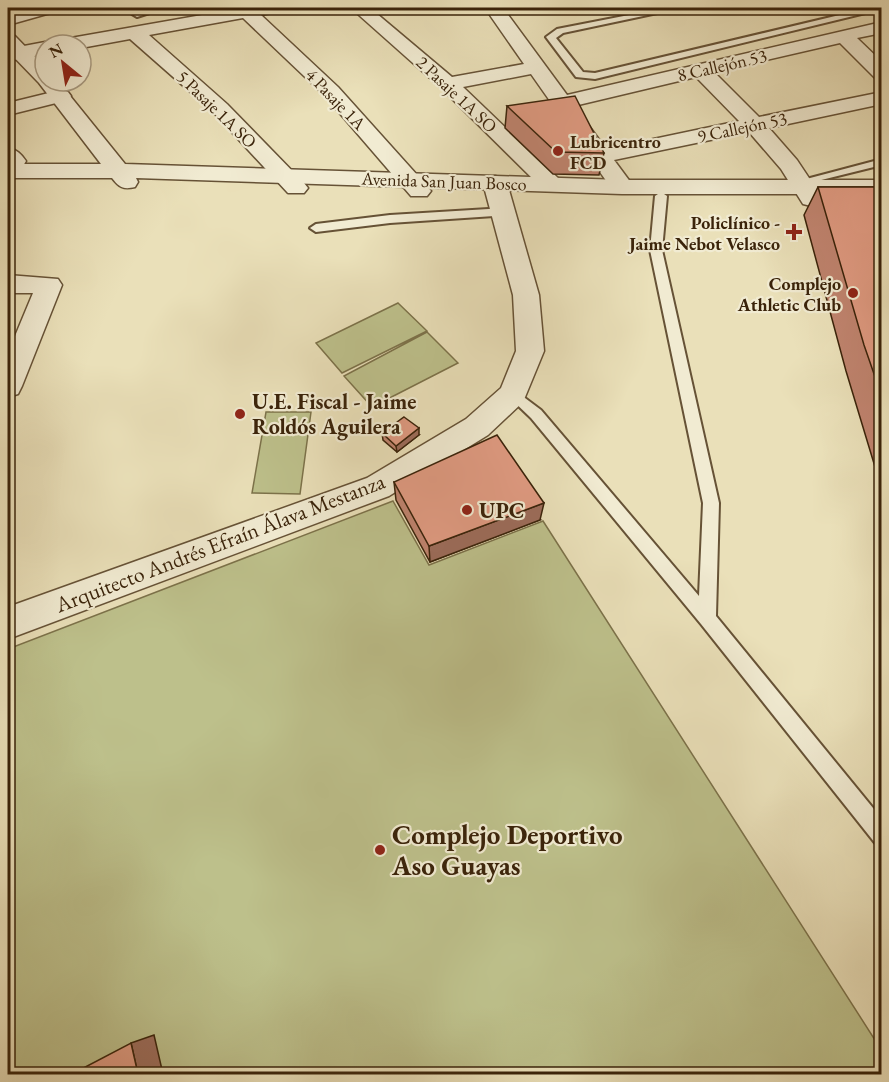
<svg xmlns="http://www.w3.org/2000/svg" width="889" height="1082" font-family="'EB Garamond',serif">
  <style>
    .green { fill: #bdc08b; stroke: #7c724a; stroke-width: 1.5 }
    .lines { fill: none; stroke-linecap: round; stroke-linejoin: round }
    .service-casing { stroke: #665236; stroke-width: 4 }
    .minor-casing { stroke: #665236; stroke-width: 3 }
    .tertiary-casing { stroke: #665236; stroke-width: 3 }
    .service { fill: #f1ebd2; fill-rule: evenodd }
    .minor { fill: #f1ebd2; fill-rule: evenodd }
    .tertiary { fill: #f1ebd2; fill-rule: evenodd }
    .wall { fill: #c0846f; stroke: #3a230a; stroke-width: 1.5 }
    .shaded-wall { fill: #9c6c5a; stroke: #3a230a; stroke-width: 1.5 }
    .building { fill: #df9a81; stroke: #3a230a; stroke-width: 1.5 }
    .poi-dot { fill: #8f2418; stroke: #f1ebd2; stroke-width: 2 }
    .labels { text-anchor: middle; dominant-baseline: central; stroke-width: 4.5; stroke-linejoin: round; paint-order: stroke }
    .far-street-label { font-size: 18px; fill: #3a230a; stroke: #f1ebd2 }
    .far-poi-label { font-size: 18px; font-weight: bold; fill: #3a230a; stroke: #f1ebd2; text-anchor: end }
    .poi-label { font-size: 22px; font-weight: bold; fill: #3a230a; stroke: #f1ebd2; text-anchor: start }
    .street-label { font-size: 22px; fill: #3a230a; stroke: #f1ebd2 }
    .near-poi-label { font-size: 27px; font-weight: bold; fill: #3a230a; stroke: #f1ebd2; text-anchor: start }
  </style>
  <rect width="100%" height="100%" fill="#eae0b9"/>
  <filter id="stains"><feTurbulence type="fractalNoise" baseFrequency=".00333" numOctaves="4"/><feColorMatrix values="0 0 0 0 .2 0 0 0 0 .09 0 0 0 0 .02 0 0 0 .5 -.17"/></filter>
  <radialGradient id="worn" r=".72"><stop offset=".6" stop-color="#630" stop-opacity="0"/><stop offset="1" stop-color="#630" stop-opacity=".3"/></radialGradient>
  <path class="green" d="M398,303l29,28 -85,42 -26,-30z
    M427,332l31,31 -86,44 -28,-31z
    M266,412h45l-11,82 -48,-1z
    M393,501l36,64 114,-44 339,530 -1,23h-873v-425z"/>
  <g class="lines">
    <g class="service-casing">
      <path id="service" d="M151,8h14l-28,9 -5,-3z
        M665,8h16l-118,25 -7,5 27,34 12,1 274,-65 13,1 -287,70 -19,-2 -30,-40 11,-8z
        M882,159v6l-81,20 -6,-3z
        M661,192l6,4 -5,54 57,253 -3,113 166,203v27l-7,-3 -174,-219 -170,-206 -25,-24 7,-5 28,21 158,186 4,-93 -53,-253 5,-54z
        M505,208l4,1v6l-119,8 -74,9 -6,-4 6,-4 74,-9z"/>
    </g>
    <g class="minor-casing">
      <path id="minor" d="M30,8h27l-3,4 -46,13v-11z
        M242,8h37l-3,4 -15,3 77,72 89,99 4,5 -4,5h-16l-87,-101 -81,-77 -94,17 78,69 77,79 4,5 -4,5h-16l-75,-81 -83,-73 -49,9v-3h-26l10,-6z
        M351,8h19l82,69 72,-13 -39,-56h18l64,87 315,-73v11l-25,5 25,24v18l-7,-2 -35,-35 -126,29 45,45 123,-25v12l-113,24 28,32 26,39 -4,5 -8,2 -8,-2 -22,-35 -32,-37 -135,28 20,27 -4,5h-16l-83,-118 -68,13 96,92 4,5 -4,5h-16l-102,-101zM696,77l43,44 -133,28 -32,-43z
        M45,42l8,3h-8v9l-37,7v-12z
        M61,90l7,2 3,4 -3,4 -60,15v-12z
        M8,147c9,3 13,7 18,14l-3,5h-15z
        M495,176l8,2 4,5 32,112 5,56 -21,51 -35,33 -99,61 -381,143v-32l359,-129 99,-59 35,-31 15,-37 -3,-56 -30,-112 4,-5z
        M8,275l50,4 4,6 -40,101 -4,8 -10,3v-44l25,-60h-25z"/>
    </g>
    <g class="tertiary-casing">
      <path id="tertiary" d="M8,34l7,2 30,31v14h13l67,83 497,16h260v14h-260l-486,-16 2,4 -3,5c-12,3 -16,0 -23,-9h-104v-14h93l-62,-81 -31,-32z"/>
    </g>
    <use href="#service" class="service"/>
    <use href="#minor" class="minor"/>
    <use href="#tertiary" class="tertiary"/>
  </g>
  <path class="wall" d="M507,106l97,47 -5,22 -46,-1 -48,-46z
    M818,187h64v303l-36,-119 -42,-156z
    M382,433l37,2 -22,17 -14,-12z
    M394,482l146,38 -110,42 -34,-62z
    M882,582v10l-3,-8z"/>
  <path class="shaded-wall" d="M419,428v7l-22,17 -1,-6z
    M544,503l-4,17 -110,42 -1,-16z
    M154,1035l9,39h-25l-7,-31z"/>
  <path class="building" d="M575,96l29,57 -48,-1 -49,-46z
    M818,187h64v210l-18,-52z
    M404,417l15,11 -23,18 -14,-13z
    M497,435l47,68 -115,43 -35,-64z
    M131,1043l7,31h-66z"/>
  <g class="poi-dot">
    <circle cx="558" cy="151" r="6"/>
    <path d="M791 223h6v6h6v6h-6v6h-6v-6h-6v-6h6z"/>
    <circle cx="853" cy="293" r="6"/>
    <circle cx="240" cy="414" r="6"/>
    <circle cx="467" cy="510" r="6"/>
    <circle cx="380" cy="850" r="6"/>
  </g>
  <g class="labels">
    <g class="far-street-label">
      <text transform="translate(722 65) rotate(-13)">8 Callejón 53</text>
      <text transform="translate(457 94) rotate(43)">2 Pasaje 1A SO</text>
      <text transform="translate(336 99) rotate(46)">4 Pasaje 1A</text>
      <text transform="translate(217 109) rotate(44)">5 Pasaje 1A SO</text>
      <text transform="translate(742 127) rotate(-12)">9 Callejón 53</text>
      <text transform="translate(444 181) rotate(2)">Avenida San Juan Bosco</text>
    </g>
    <g class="far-poi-label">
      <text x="570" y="141" text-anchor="start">Lubricentro<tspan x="570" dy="21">FCD</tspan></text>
      <text x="780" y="222">Policlínico -<tspan x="780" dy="21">Jaime Nebot Velasco</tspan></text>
      <text x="841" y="283">Complejo<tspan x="841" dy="21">Athletic Club</tspan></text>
    </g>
    <g class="poi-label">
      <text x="252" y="401">U.E. Fiscal - Jaime<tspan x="252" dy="25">Roldós Aguilera</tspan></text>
      <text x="479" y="510">UPC</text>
    </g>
    <g class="street-label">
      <text transform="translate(220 543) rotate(-21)">Arquitecto Andrés Efraín Álava Mestanza</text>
    </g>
    <g class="near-poi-label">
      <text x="392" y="834">Complejo Deportivo<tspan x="392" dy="31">Aso Guayas</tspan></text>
    </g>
  </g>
  <rect width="889" height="1082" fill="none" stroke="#eae0b9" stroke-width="30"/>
  <rect x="9" y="9" width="871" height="1064" fill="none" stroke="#3a230a" stroke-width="3"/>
  <rect x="15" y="15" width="859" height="1052" fill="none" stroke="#3a230a" stroke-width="1.5"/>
  <g transform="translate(63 63) rotate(330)"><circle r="28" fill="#f1ebd2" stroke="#a89b82" stroke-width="1.5"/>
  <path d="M0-4.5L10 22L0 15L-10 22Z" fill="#8f2418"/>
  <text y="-9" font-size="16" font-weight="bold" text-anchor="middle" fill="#3a230a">N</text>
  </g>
  <rect width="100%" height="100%" filter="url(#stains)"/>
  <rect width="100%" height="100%" fill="url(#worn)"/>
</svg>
